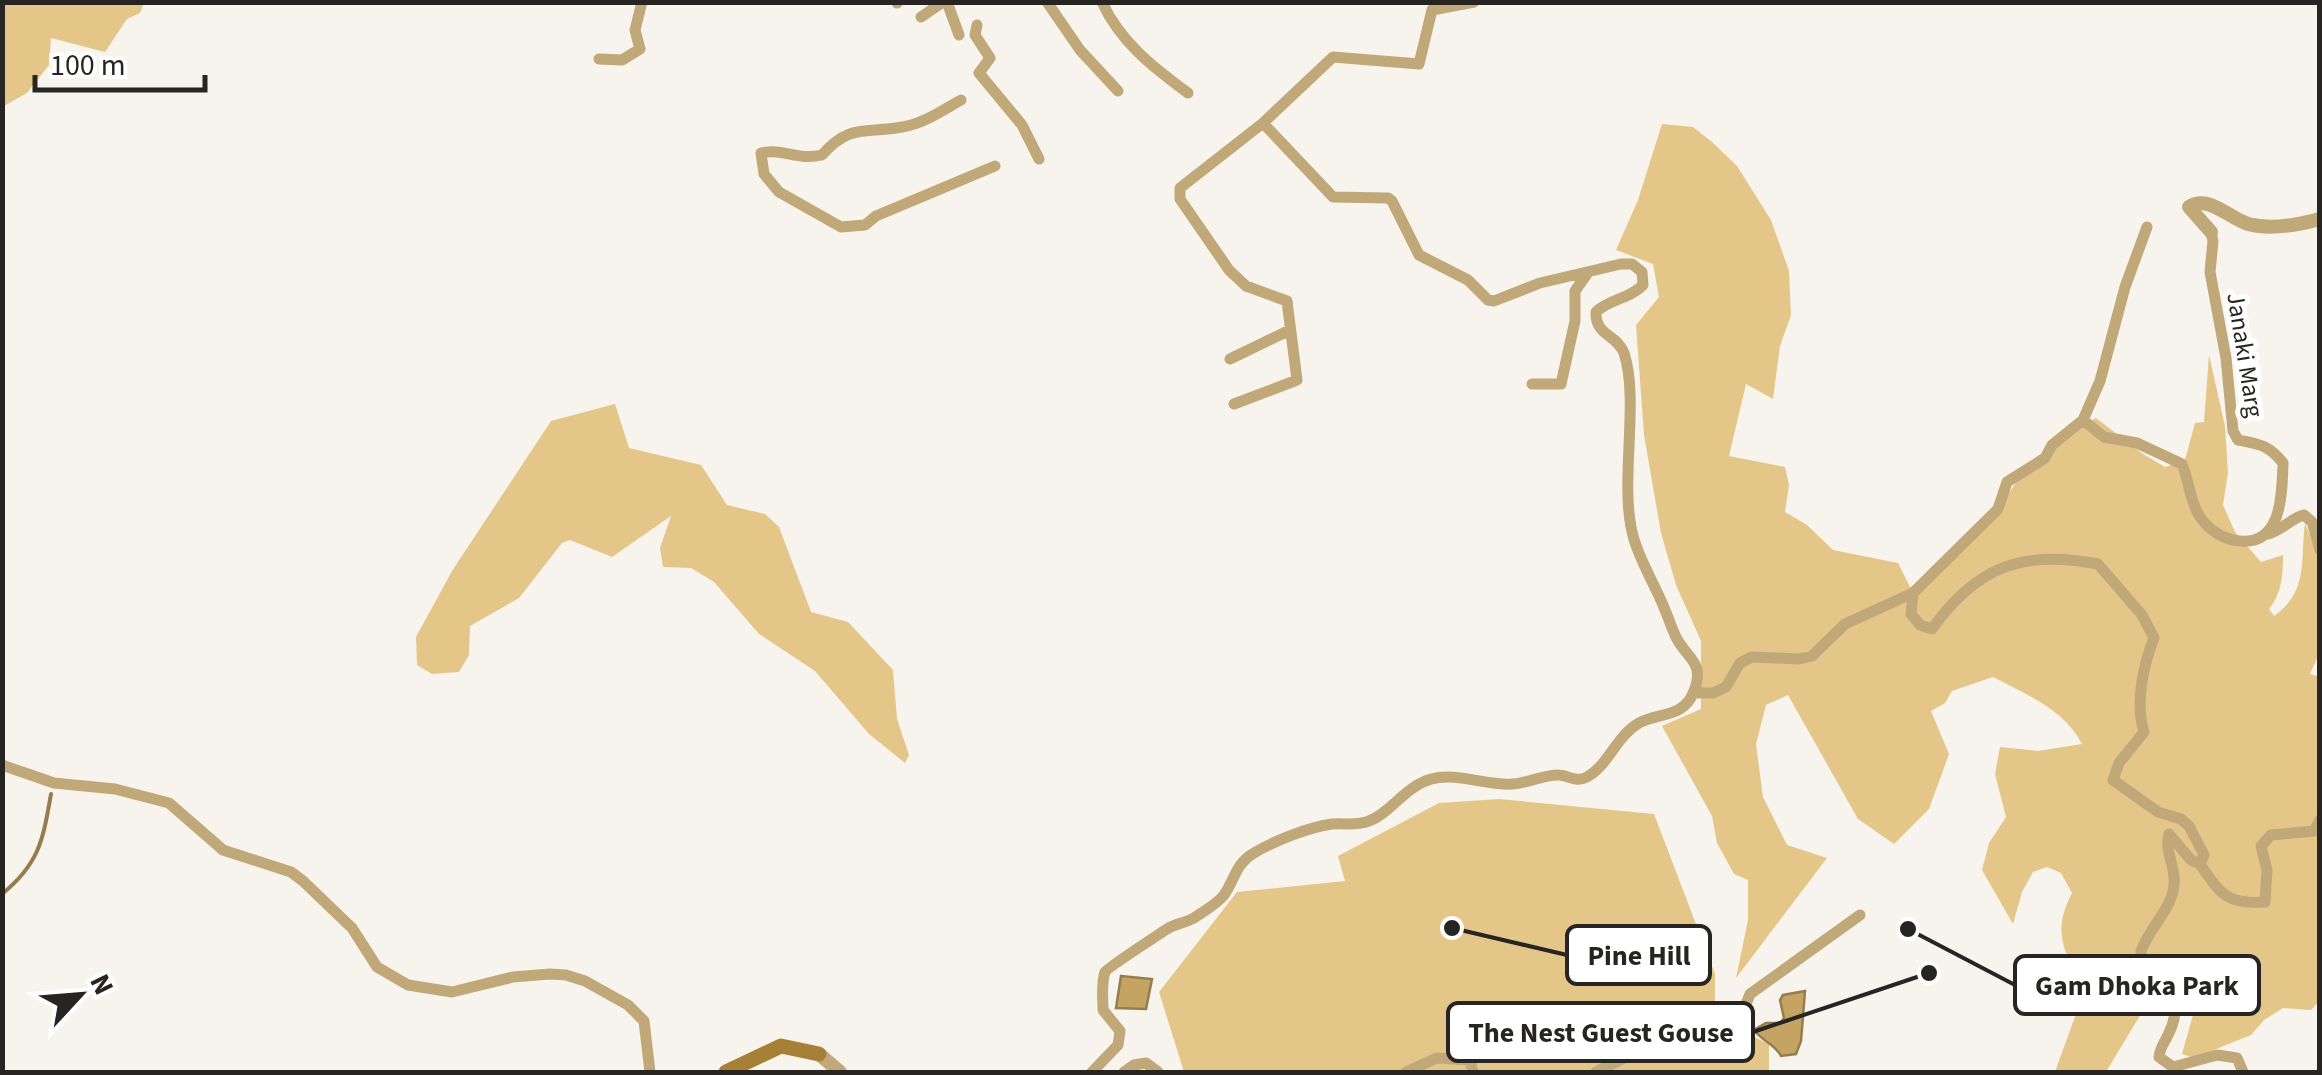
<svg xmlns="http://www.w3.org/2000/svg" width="2322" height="1075" font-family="'Source Sans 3',sans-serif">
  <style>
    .green { fill: #e5c689 }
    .water { fill: #c5a362; stroke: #957d4f; stroke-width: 2.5 }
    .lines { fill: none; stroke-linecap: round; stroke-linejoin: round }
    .stream { stroke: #957d4f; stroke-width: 4 }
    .minor { stroke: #c0a879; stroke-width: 11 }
    .tertiary { stroke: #c0a879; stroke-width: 14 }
    .secondary { stroke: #a68135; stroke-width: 15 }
    .labels { text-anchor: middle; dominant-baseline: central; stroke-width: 10; stroke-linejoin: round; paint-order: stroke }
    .street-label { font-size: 25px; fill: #262522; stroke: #fff }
    .leader { fill: none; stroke: #262522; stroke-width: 4 }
    .callout-dot { fill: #262522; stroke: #fff; stroke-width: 4 }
    .callout { fill: #fff; stroke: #262522; stroke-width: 4 }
    .callout-label { font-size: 28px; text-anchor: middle; font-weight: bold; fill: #262522 }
  </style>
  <rect width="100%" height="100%" fill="#f7f4ed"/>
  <path class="green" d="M3,2h141v1l-4,10 -13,6 -22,33 -54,-14 -2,27 -22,28 -23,13z
    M1662,124l31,3 19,15 25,24 34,54 18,51 2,44 -11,31 -7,53 -27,-15 -17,72 56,11 4,18 -4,27 22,13 26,25 65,13 15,30 85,-84 17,-25 51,-48 30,-18 47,36 22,13 20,-7 10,-37 9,-1 5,-67 16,71 3,47 -5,32 12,27 26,30 22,-7c0,20 -1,38 -14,54l5,7c35,-25 26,-55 31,-93l14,36v95l-9,20 10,3v323l-9,10 -28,-2 -19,12 -13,15 -57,23 -12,-4 15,-53 -1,-31 -19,-13 -21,22 -12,30 -38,63h-51l31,-86 -5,-27 -15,-6c-8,-23 -5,-38 6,-60l-11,-20 -14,-6 -14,5 -11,20 -9,32 -31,-54 7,-27 17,-26 -11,-43 5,-27 38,4 44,-7c-18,-35 -55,-49 -89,-67l-41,14 -7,12 -14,8 18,43 -20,55 -35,35 -36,-25 -70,-124 -22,10 -10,39 7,53 24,48 40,13 -91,120 12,-58v-40l-14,-6 -17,-31 -5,-27 -50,-90 39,-17v-68l-25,-56 -15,-52 -17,-98 -8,-110 23,-28 -6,-33 -37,-14 22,-50z
    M615,404l14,44 72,17 26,40 38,9 14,13 32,85 37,10 45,48 4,49 12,36 -4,8 -36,-29 -54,-63 -56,-37 -45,-52 -23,-14 -28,-1 -3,-19 11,-32 -59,41 -42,-17 -8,3 -43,55 -49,28 -1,29 -10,17 -27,2 -15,-9 -1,-28 36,-66 99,-150z
    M1499,799l155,15 61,160v45l54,25v28h-585l-25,-80 78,-100 108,-11 -7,-25 101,-53z"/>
  <path class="water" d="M1121,976l31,3 -6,30 -30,-1z
    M1805,991l-4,50 -5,13 -15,2c-5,-11 -19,-15 -27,-26l12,-7h14l4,-5 -4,-18 3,-5z"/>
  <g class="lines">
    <path class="stream" d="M2,894c38,-31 41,-55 49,-100"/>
    <path class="minor" d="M947,2l12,33
      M1047,2l33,48 38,41
      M1102,2c18,40 52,66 86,91
      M897,3l1,-1
      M921,17l22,-15
      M977,25l-2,10 15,23 -11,15 43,52 17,34
      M599,59l23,1 18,-11 -5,-19 7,-28
      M961,100c-18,10 -38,24 -59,27 -37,7 -52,-4 -80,28 -25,6 -38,-7 -61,-2l3,21 15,18 62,35 24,-2 11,-9 119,-50
      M1230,359l60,-29
      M1532,384h29l14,-63v-30l12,-17
      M1234,404l63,-24 -10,-79 -41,-15 -17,-16 -49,-71v-11l83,-65 70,-66 86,7 13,-54 42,-8
      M2083,420l17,-39 25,-94 22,-60
      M2268,534c16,-5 25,-17 36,-19l8,7 8,28
      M1913,593l-2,21 9,11 12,4c44,-62 91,-80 166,-65l44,51 12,23c-11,28 -19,66 -10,94l-25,31 -6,17 45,32 23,7 8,7 15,29 -4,9 -9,-4 -22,-26c-5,17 7,33 5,50 -1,24 -25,44 -33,67v10c29,17 44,41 27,74 -4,9 -8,12 -9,22l14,10 44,-12 20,3 6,14
      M1694,693h19l13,-6 14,-24 12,-6 47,2 13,-3 33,-32 68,-31 85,-84 9,-27 38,-24 7,-13 31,-25 21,17 33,6 45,21c7,17 8,38 18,53 9,13 24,23 40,24 42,4 42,-47 43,-78 -14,-18 -24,-19 -45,-23l-5,-9 -7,-73 -16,-86 3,-31 -2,-9
      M2,765l52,18 61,6 54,14 54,47 68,22 12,9 49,47 25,39 31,18 44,7 61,-15 37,-3 16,1 19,6 43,24 16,16 6,51
      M2200,864c20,29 26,41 65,38l2,-32 -6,-24 10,-11 43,-4 6,-11
      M1092,1072l26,-27 2,-14 -17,-21c0,-11 -2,-27 2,-38 2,-4 53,-37 62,-43 8,-5 18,-6 27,-11 9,-6 24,-15 30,-23 11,-16 12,-32 30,-42 20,-12 55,-26 78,-29 12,-1 26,2 37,-3 22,-8 35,-34 62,-42 27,-7 55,7 82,5 15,-1 30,-9 45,-9 10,0 18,8 29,2 22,-12 29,-41 52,-54 21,-11 45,-5 55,-32 11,-28 -6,-32 -17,-52 -5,-9 -8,-20 -12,-29 -10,-26 -29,-55 -34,-83 -10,-51 8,-129 -7,-174 -7,-19 -29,-17 -28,-41 13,-13 34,-13 47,-27l-1,-13 -10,-8h-11l-81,19 -46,18 -6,-1 -20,-20 -49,-25 -27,-54 -4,-3 -55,-1 -70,-74
      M1124,1072l10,-7 12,-2 12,9
      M1406,1072l31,-14 33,2 3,12
      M1596,1072l50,-25 73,-15 22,-15 9,-23 110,-79"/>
    <path class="tertiary" d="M2211,232l-22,-25c19,-13 40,11 59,17 22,6 50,1 72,-5
      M819,1054l21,18"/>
    <path class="secondary" d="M726,1072l55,-26 38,8"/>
  </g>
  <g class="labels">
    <g class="street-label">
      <text transform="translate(2245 355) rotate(81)">Janaki Marg</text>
    </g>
  </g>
  <path class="leader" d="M1452 928L1567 955M1908 929L2015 985M1929 973L1753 1032"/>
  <g class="callout-dot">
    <circle cx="1452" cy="928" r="10"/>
    <circle cx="1908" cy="929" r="10"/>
    <circle cx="1929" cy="973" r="10"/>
  </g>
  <g class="callout">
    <rect x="1567" y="926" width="143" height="58" rx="10"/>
    <rect x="2015" y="956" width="244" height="58" rx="10"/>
    <rect x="1448" y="1003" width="305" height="58" rx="10"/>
  </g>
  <g class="callout-label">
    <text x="1639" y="965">Pine Hill</text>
    <text x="2137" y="995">Gam Dhoka Park</text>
    <text x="1601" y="1042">The Nest Guest Gouse</text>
  </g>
  <rect width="2322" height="1075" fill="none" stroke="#262522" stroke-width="10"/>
  <g transform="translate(80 995) rotate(64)" stroke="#ffffff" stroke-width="8" paint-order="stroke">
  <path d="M0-8L18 38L0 25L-18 38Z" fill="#262522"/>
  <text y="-15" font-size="28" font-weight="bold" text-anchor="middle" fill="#262522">N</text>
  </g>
  <path d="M35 75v15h170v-15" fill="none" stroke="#262522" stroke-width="5"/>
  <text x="50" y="75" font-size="30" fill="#262522" stroke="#ffffff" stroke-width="8" paint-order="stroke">100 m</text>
</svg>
